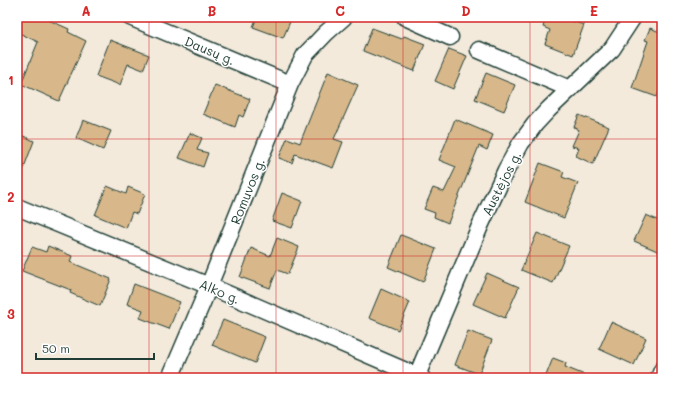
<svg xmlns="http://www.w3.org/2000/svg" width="679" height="395" font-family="Mali,sans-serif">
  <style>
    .building { fill: #d8b88b; stroke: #1f3d34 }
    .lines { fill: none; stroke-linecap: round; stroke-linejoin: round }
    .street-casing { stroke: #1f3d34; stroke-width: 19 }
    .street { stroke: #fff; stroke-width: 16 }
    .grid { fill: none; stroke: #d62828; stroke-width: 1; stroke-opacity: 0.55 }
    .labels { text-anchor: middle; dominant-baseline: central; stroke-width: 3; stroke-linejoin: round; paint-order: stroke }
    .street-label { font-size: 13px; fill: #1f3d34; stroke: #fff }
    .neatline { fill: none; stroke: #d62828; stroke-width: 1.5 }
    .grid-label { font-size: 13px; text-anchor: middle; font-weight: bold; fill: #d62828 }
  </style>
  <rect width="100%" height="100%" fill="#f3eadc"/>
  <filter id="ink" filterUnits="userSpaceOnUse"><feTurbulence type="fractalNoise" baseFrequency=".025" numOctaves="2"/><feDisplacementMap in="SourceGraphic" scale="8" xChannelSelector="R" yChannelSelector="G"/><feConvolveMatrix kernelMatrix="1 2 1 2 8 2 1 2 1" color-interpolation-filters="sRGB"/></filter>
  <g filter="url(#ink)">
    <path class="building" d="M17,17h25l27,12 -1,3 18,9 -27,60 -38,-17 17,-42 -21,-10z
      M257,17h35l-9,21 -30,-11z
      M546,17h15l23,8 -11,30 -28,-11 5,-14 -7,-3z
      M372,28l30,11 2,-3 21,8 -11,27 -51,-20z
      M650,28l12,5v50l-5,14 -25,-9 16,-47 -3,-1z
      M110,40l39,15 -6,15 -15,-6 -8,21 -24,-9z
      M449,49l18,7 -14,33 -18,-8z
      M328,72l30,13 -24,54 9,3 -10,26 -38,-14 -3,9 -13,-5 8,-20 13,5z
      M486,73l29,12 -11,26 -29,-12z
      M215,85l35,14 -7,18 -4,-2 -4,12 -32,-13z
      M579,115l30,12 -16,37 -17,-8 3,-8 -7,-2 7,-16 -5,-3z
      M455,119l38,16 -6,15 -8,-4 -31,77 -14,-6 1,-4 -11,-4 9,-21 11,4 12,-25 -17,-7z
      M83,120l28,11 -8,19 -27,-12z
      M17,133l17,8 -16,42h-1z
      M190,133l12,5 -5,12 11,3 -5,14 -24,-9z
      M540,163l24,9 -2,5 16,6 -14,35 -39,-16z
      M107,186l19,8 2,-7 17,7 -8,20 -5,-2 -6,16 -31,-13z
      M282,193l20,8 -10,27 -20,-7z
      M646,215l16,7v31l-28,-12z
      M537,233l32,13 -16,37 -32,-13z
      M401,235l35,14 -13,33 -35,-15z
      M277,238l22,9 -11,27 -11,-4 -7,18 -30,-11 11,-29 19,8z
      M48,246l24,10 -2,6 41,17 -11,27 -30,-13 1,-3 -49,-19 10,-24 14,5z
      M487,273l32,14 -14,31 -32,-14z
      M134,284l46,18 -11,27 -29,-11 3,-8 -16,-6z
      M381,289l29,13 -12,28 -29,-12z
      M223,320l42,17 -10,26 -43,-18z
      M611,322l35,16 -12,27 -35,-16z
      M468,331l24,9 -13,34 -24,-9z
      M553,358l13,5 -1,4 27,11h-47z"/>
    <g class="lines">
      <g class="street-casing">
        <path id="street" d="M130,17l160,67
          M405,17l45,20
          M479,50l91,39
          M17,207l192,79 213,92
          M170,378l32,-75 88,-219 15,-29 21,-22 18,-16
          M416,378l64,-152 26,-56 15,-27 14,-19 14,-15 63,-60 21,-32
          M659,378l3,-8"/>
      </g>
      <use href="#street" class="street"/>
    </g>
  </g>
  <path class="grid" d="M149,17v361M276,17v361M403,17v361M530,17v361M17,139h645M17,256h645"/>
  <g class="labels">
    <g class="street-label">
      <text transform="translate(210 50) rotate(23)">Dausų g.</text>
      <text transform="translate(501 183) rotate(-63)">Austėjos g.</text>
      <text transform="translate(247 191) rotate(-68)">Romuvos g.</text>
      <text transform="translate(220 291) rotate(23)">Alko g.</text>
    </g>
  </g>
  <rect width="679" height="395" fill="none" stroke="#fff" stroke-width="44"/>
  <path d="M36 353v6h118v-6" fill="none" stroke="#1f3d34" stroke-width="2"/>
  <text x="42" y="353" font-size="12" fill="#1f3d34" stroke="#ffffff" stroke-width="3" paint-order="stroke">50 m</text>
  <rect x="22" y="22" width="635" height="351" class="neatline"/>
  <g class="grid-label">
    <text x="86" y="16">A</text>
    <text x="212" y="16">B</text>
    <text x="340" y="16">C</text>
    <text x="466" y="16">D</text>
    <text x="594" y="16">E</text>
    <text x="11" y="85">1</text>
    <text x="11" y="202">2</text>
    <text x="11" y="319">3</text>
  </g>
</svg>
